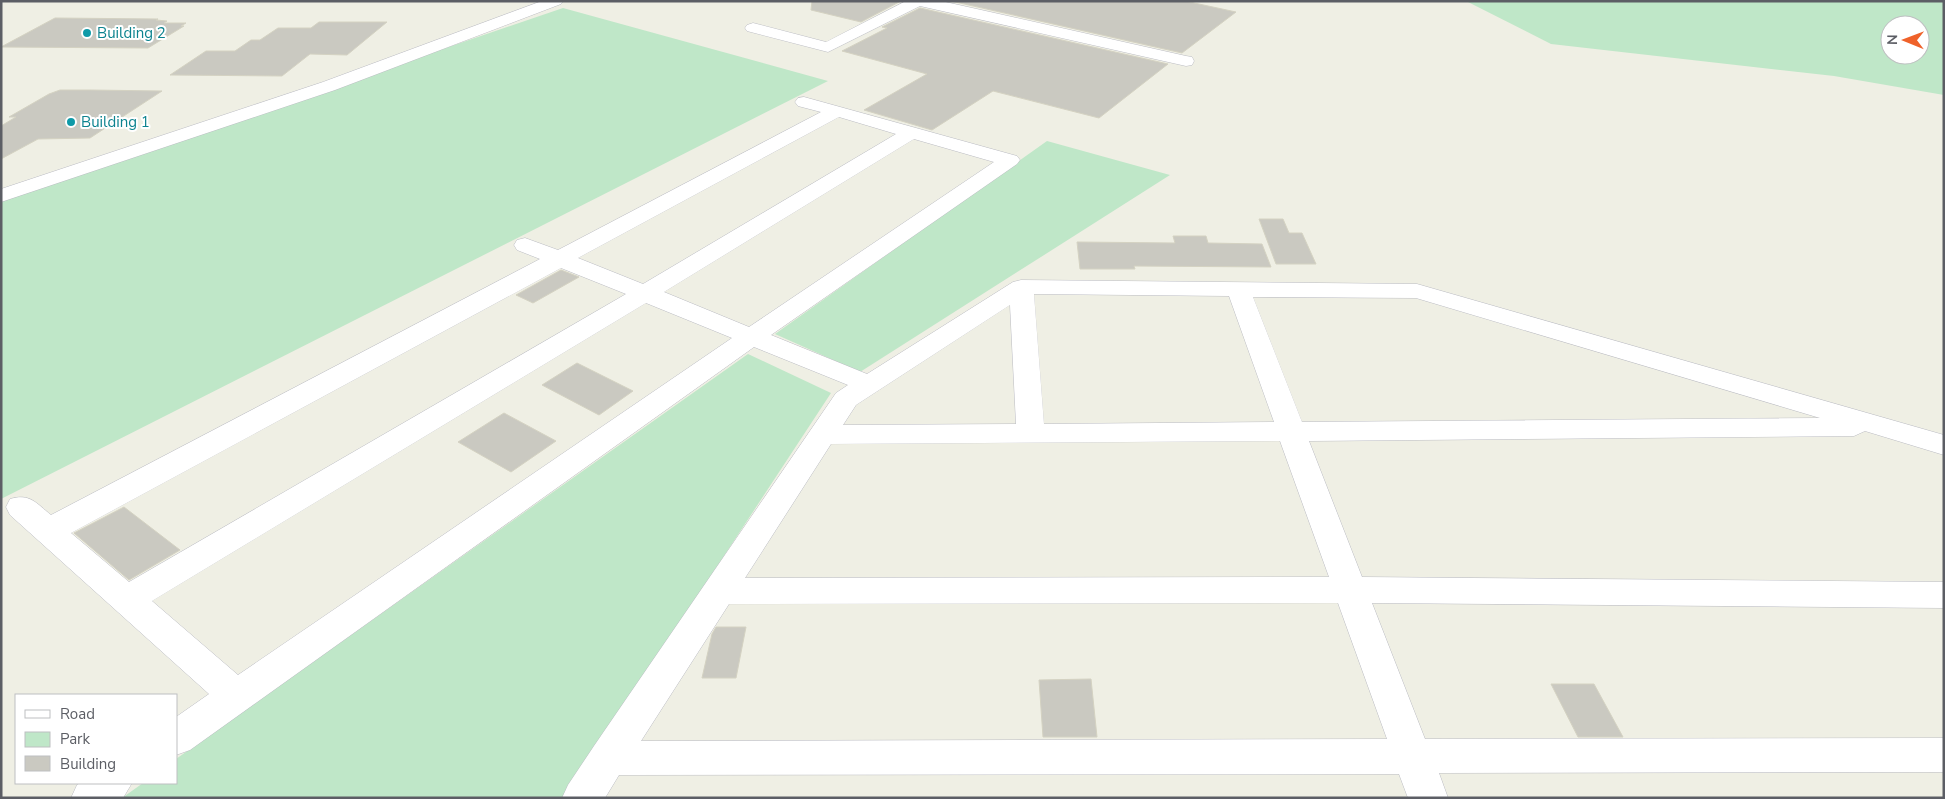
<svg xmlns="http://www.w3.org/2000/svg" width="1945" height="799" font-family="'Nunito Sans',sans-serif">
  <style>
    .green { fill: #bfe7c8; fill-rule: evenodd }
    .building { fill: #cac9c1; stroke: #d4d2c2 }
    .lines { fill: none; stroke-linecap: round; stroke-linejoin: round }
    .minor-casing { stroke: #bbbcc3; stroke-width: 1 }
    .minor { fill: #fff; fill-rule: evenodd }
    .culture-dot { fill: #0f9aa8; stroke: #fff; stroke-width: 2 }
    .labels { text-anchor: middle; dominant-baseline: central; stroke-width: 4; stroke-linejoin: round; paint-order: stroke }
    .far-culture-label { font-size: 15px; fill: #0d838f; stroke: #fff; text-anchor: start }
  </style>
  <rect width="100%" height="100%" fill="#efefe4"/>
  <path class="green" d="M1466,1h478v94l-110,-19 -283,-32zM1890,25h30v30h-30z
    M563,8l265,73 -827,418v-299z
    M1047,141l123,34 -310,197 -85,-38z
    M748,354l83,39 -266,405h-443l21,-15h33v-24z"/>
  <path class="building" d="M812,1h89l-40,21 -50,-12z
    M951,1h234l51,11 -54,41z
    M920,8l248,56 -69,54 -106,-27 -61,39 -68,-20 63,-36 -85,-23 45,-23 -5,-1z
    M55,18l103,1 -2,1 11,1 -3,2h22l-5,3h3l-36,22 -147,-1z
    M319,22h68l-40,33 -37,-1 -28,22 -112,-1 36,-24h29l16,-11h9l18,-12h33z
    M60,90h30l72,1 -72,47 -52,1 -37,20v-33l15,-9h-7l40,-23z
    M1259,219h24l6,14h13l14,31h-40z
    M1173,236h33l2,7 54,1 9,23 -137,-1 1,3h-55l-3,-27 98,1z
    M561,270l18,7 -46,26 -17,-8z
    M577,363l56,28 -34,24 -57,-30z
    M504,413l52,28 -45,31 -53,-30z
    M124,507l56,43 -51,30 -55,-47z
    M716,627h30l-10,51h-34l10,-44z
    M1091,679l6,58h-54l-4,-57z
    M1551,684h43l29,53h-45z"/>
  <g class="lines">
    <g class="minor-casing">
      <path id="minor" d="M542,1h21l-2,3 -226,86 -334,112v-13l322,-107z
        M906,1h35l245,55 6,1 2,4 -2,4 -6,1 -266,-60 -92,46 -81,-21 -2,-3 2,-3 6,-2 73,19z
        M804,97l213,59 3,4 -3,4 -246,171 96,39 146,-92 8,-2 396,4 527,151v20l-79,-24 -11,5 -545,5 53,136 582,5v26l-572,-5 53,136 519,-1v34l-505,1 9,25h-40l-9,-24 -780,1 -14,23h-43l6,-13 26,-39 242,-353 12,-8 -94,-38 -564,403 -14,5v-38l33,-23 -199,-179 -4,-8 4,-8c20,-6 26,4 41,16l489,-256 -23,-9 -3,-5 3,-5 8,-2 33,12 263,-138 -23,-6 -3,-4 3,-4zM839,117l57,17 -253,150 -65,-26zM914,139l80,23 -245,165 -85,-35zM561,268l65,26 -497,288 -58,-49zM1034,294l195,2 45,126 -230,2zM1253,297l163,1 404,120 -518,4zM646,303l86,35 -494,337 -86,-74zM1010,305l6,119 -173,1 13,-20zM1280,441l49,136 -584,1 86,-134zM1338,603l49,136 -746,2 88,-137z
        M80,783h52l-9,15h-52l6,-13z"/>
    </g>
    <use href="#minor" class="minor"/>
  </g>
  <g class="culture-dot">
    <circle cx="87" cy="33" r="5"/>
    <circle cx="71" cy="122" r="5"/>
  </g>
  <g class="labels">
    <g class="far-culture-label">
      <text x="97" y="33">Building 2</text>
      <text x="81" y="122">Building 1</text>
    </g>
  </g>
  <rect width="1945" height="799" fill="none" stroke="#5c5e65" stroke-width="5"/>
  <rect x="15" y="694" width="162" height="90" fill="#ffffff" stroke="#bebfc1"/>
  <rect x="25" y="710" width="25" height="8" fill="#ffffff" stroke="#bebfc1"/>
  <text x="60" y="719" font-size="15" fill="#5c5e65">Road</text>
  <rect x="25" y="732" width="25" height="15" fill="#bfe7c8" stroke="#bebfc1"/>
  <text x="60" y="744" font-size="15" fill="#5c5e65">Park</text>
  <rect x="25" y="756" width="25" height="15" fill="#cac9c1" stroke="#bebfc1"/>
  <text x="60" y="769" font-size="15" fill="#5c5e65">Building</text>
  <g transform="translate(1905 40) rotate(271)"><circle r="24" fill="#ffffff" stroke="#bebfc1"/>
  <path d="M0-4L9 19L0 12L-9 19Z" fill="#ef622a"/>
  <text y="-8" font-size="14" font-weight="bold" text-anchor="middle" fill="#5c5e65">N</text>
  </g>
</svg>
